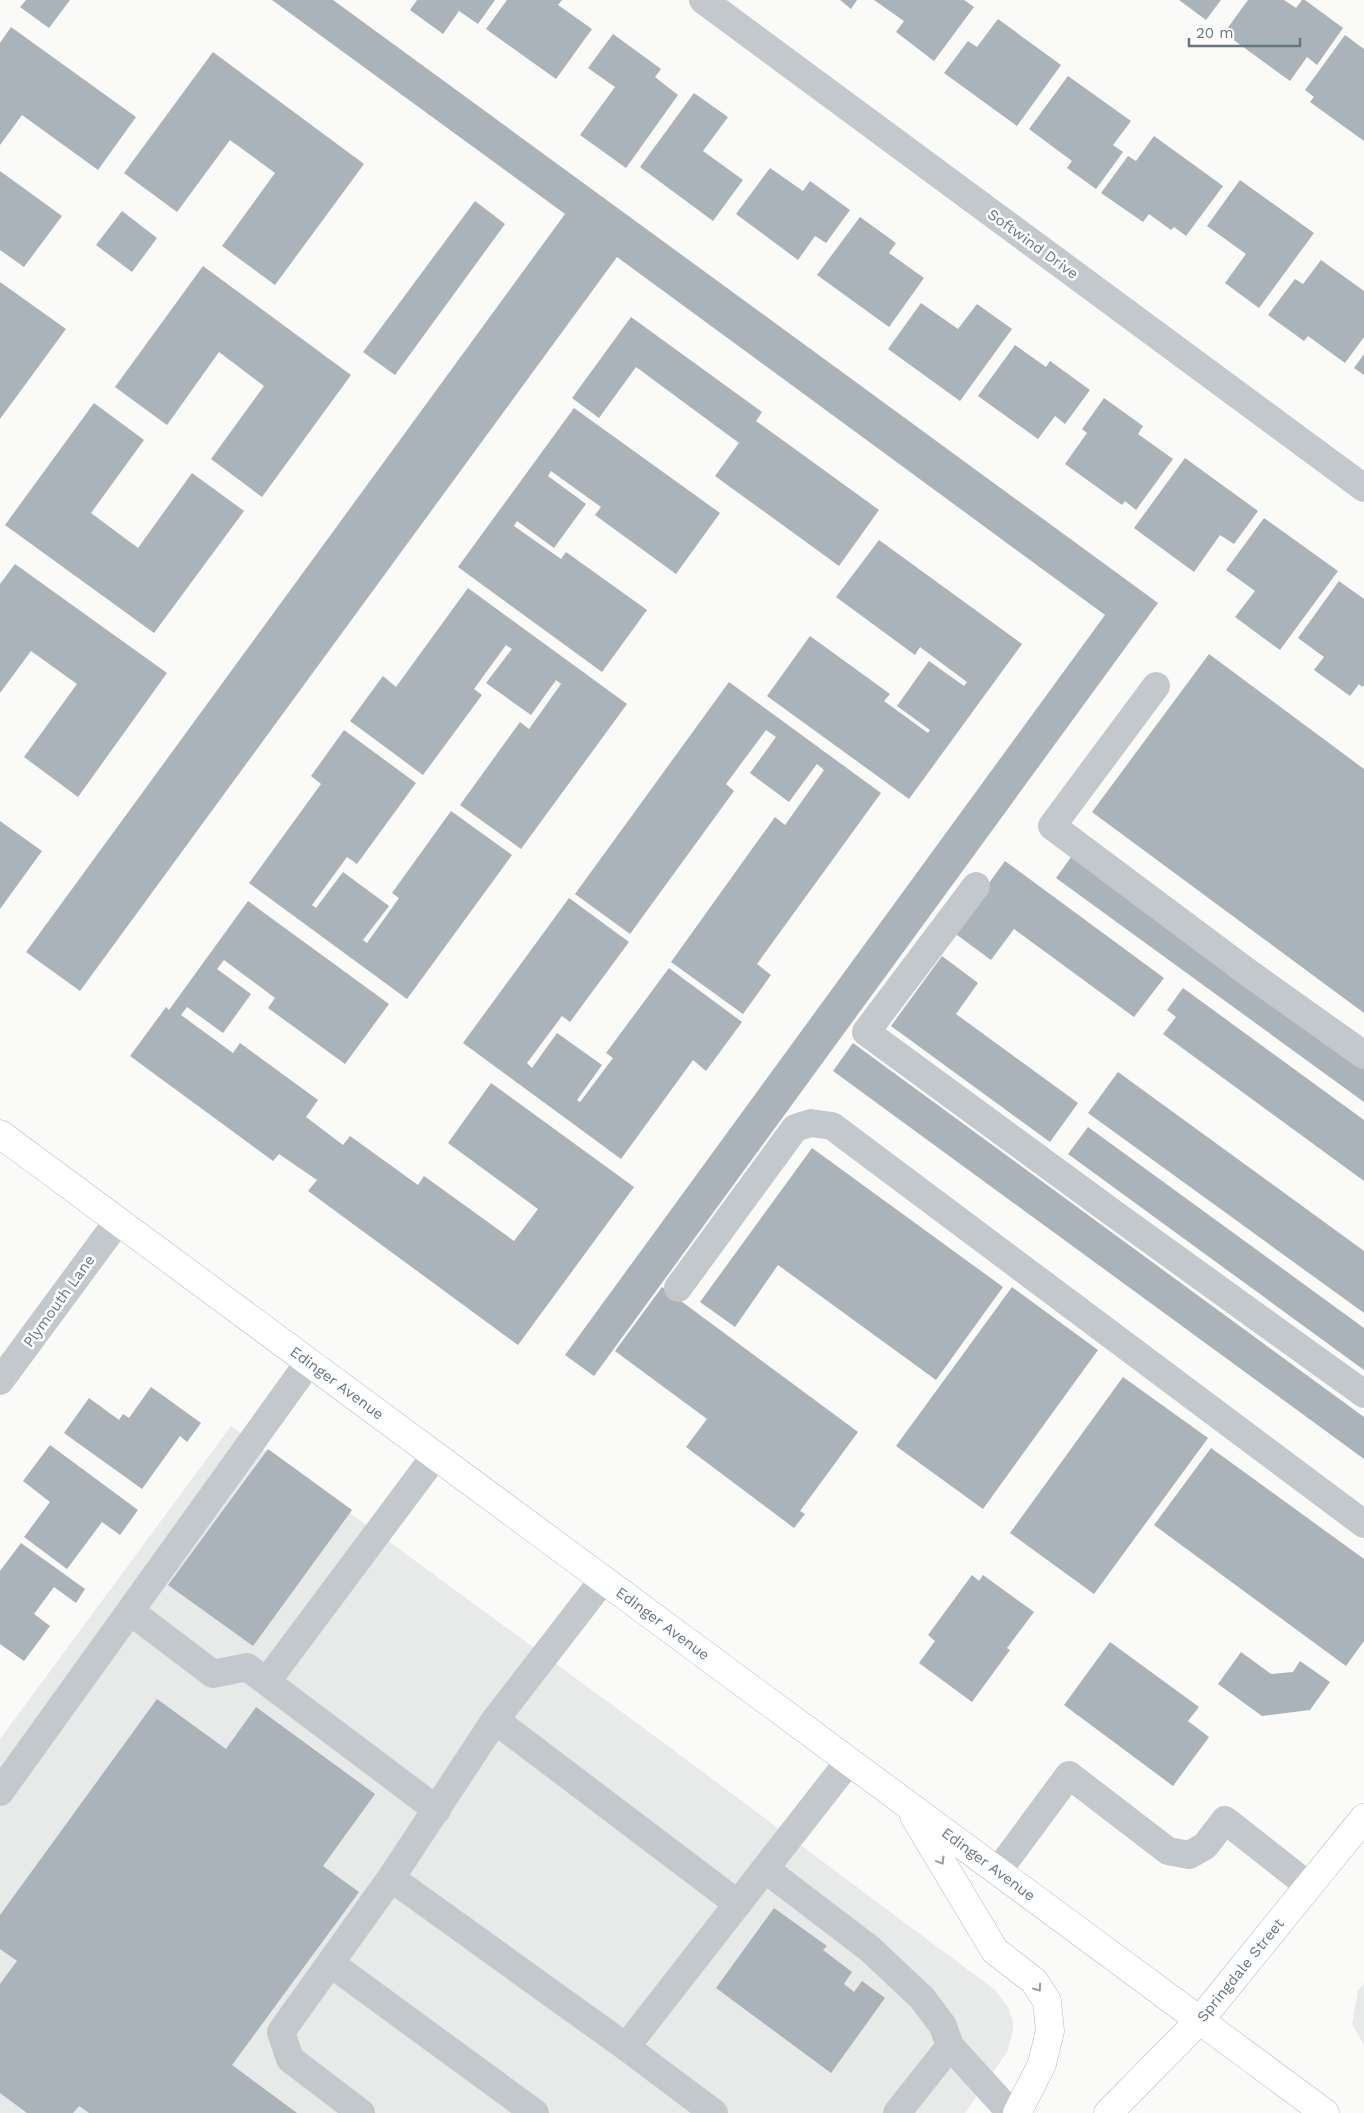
<svg xmlns="http://www.w3.org/2000/svg" width="1364" height="2113" font-family="'Work Sans',sans-serif">
  <style>
    .built { fill: #e8e9e9 }
    .building { fill: #aab3b9 }
    .lines { fill: none; stroke-linecap: round; stroke-linejoin: round }
    .major-casing { stroke: #b5babe; stroke-width: 29 }
    .minor { stroke: #c3c8cc; stroke-width: 28 }
    .major { stroke: #fff; stroke-width: 28 }
    .oneway { stroke: #939fa8 }
    .labels { text-anchor: middle; dominant-baseline: central; stroke-width: 5; stroke-linejoin: round; paint-order: stroke }
    .street-label { font-size: 15px; fill: #657683; stroke: #fff }
  </style>
  <rect width="100%" height="100%" fill="#fafaf8"/>
  <path class="built" d="M231,1426l433,317 331,247 13,17 5,14v11l-6,20 -42,61h-965v-374z
    M1364,1983v62l-12,-21 6,-33z"/>
  <path class="building" d="M26,0h44l-21,28 -29,-21z
    M272,0h61l825,603 -564,773 -29,-21 540,-740 -488,-358 -537,734 -54,-39 539,-738z
    M417,0h78l-17,24 -19,-13 -16,23 -33,-24z
    M507,0h55l-4,5 34,24 -36,50 -70,-50z
    M840,0h17l-6,9z
    M874,0h90l10,7 -40,54 -38,-29 8,-11z
    M1179,0h42l-15,20z
    M1248,0h36l12,8 6,-8h3l38,28 -26,37 -10,-8 -17,24 -66,-48z
    M998,19l63,46 -44,61 -73,-53 24,-32 9,6z
    M11,27l125,90 -38,53 -76,-55 -22,30v-102z
    M613,34l48,35 -6,8 23,18 -52,73 -46,-33 35,-48 -27,-19z
    M1345,35l19,14v92l-54,-39 4,-5 -9,-7z
    M213,52l151,112 -89,121 -53,-39 53,-73 -45,-33 -53,72 -53,-39z
    M1068,76l63,45 -18,24 10,7 -27,37 -29,-21 5,-7 -43,-32z
    M694,93l34,24 -25,34 40,29 -30,41 -73,-54z
    M1154,136l69,50 -37,50 -12,-9 -3,3 -22,-16 -6,8 -42,-29 27,-37 8,5z
    M770,168l33,23 7,-10 40,29 -24,33 -11,-7 -17,24 -62,-46z
    M0,171l62,45 -38,51 -24,-17z
    M1240,180l74,53 -55,75 -34,-25 21,-29 -39,-28z
    M475,201l30,23 -110,151 -32,-23z
    M122,211l35,27 -25,34 -36,-27z
    M860,217l36,26 -7,10 35,25 -35,49 -72,-52z
    M1321,260l43,31v46l-19,26 -37,-27 -4,5 -36,-26 27,-36 8,5z
    M203,266l148,109 -89,122 -51,-38 53,-73 -45,-34 -52,73 -52,-38z
    M0,282l66,47 -66,90z
    M921,303l37,26 19,-25 35,25 -52,72 -72,-52z
    M631,317l131,95 -6,9 123,89 -40,56 -124,-90 24,-33 -103,-76 -37,51 -27,-20z
    M1015,345l31,22 4,-6 40,29 -25,34 -10,-8 -17,23 -60,-43z
    M1364,354v21l-10,-7z
    M1104,398l39,28 -5,8 35,25 -37,51 -11,-9 -3,4 -57,-41 22,-31 -5,-4z
    M94,403l50,37 -53,73 47,35 54,-75 52,38 -90,122 -149,-108z
    M574,408l146,105 -44,61 -81,-59 6,-8 -50,-36 -3,5 38,28 -32,44 -37,-27 -3,5 47,33 5,-7 81,58 -45,62 -144,-105z
    M1185,458l73,53 -24,33 -14,-9 -26,37 -60,-44z
    M1264,518l74,53 -58,79 -45,-33 20,-26 -29,-21z
    M879,540l143,104 -113,155 -142,-103 43,-60 80,58 -6,7 44,32 2,-3 -33,-24 32,-45 35,25 3,-4 -47,-35 -5,8 -79,-58z
    M15,564l152,109 -89,124 -54,-40 53,-73 -46,-33 -31,42v-109z
    M1339,581l25,18v86l-2,2 -3,-3 -9,12 -36,-26 10,-13 -26,-19z
    M468,588l159,116 -106,145 -61,-44 60,-83 9,7 32,-45 -5,-4 -25,35 -45,-32 26,-34 -6,-4 -32,44 8,6 -59,80 -73,-54 33,-45 13,11z
    M1209,654l155,115v244l-272,-201z
    M729,682l152,111 -124,171 14,11 -28,39 -72,-52 104,-145 10,8 39,-55 -7,-6 -28,38 -39,-29 26,-36 -10,-7 -40,54 8,7 -104,143 -55,-40z
    M344,730l72,53 -59,81 -10,-7 -35,48 4,3 27,-36 46,34 -26,34 4,3 32,-45 -7,-5 59,-82 61,44 -105,144 -158,-116 72,-99 -10,-8z
    M0,821l42,30 -42,58z
    M1077,849l287,209v44l-308,-224z
    M1005,861l159,117 -30,39 -120,-88 -23,31 -38,-28z
    M569,898l60,44 -59,80 -8,-6 -35,47 5,5 25,-35 45,32 -25,35 3,2 33,-44 -7,-5 63,-85 73,54 -36,49 -13,-11 -72,99 -158,-116z
    M248,901l141,103 -44,60 -77,-56 7,-10 -51,-38 -7,9 34,25 -28,39 -36,-26 -6,8 52,38 7,-10 78,57 -12,17 37,28 7,-9 68,49 6,-9 90,65 24,-32 -90,-66 43,-60 143,104 -116,158 -210,-154 9,-11 -38,-26 -6,7 -143,-105 36,-49 3,3z
    M942,956l36,27 -22,31 122,89 -28,39 -159,-116z
    M1183,988l181,132v61l-201,-147 13,-17 -9,-7z
    M853,1043l511,374v42l-531,-388z
    M1118,1072l246,179v62l-276,-200z
    M1088,1127l276,201v42l-296,-216z
    M812,1148l191,139 -67,93 -158,-115 -43,62 -35,-25z
    M662,1287l196,145 -58,79 5,3 -11,14 -108,-81 21,-28 -92,-68z
    M1012,1287l86,63 -115,159 -87,-63z
    M1123,1377l85,61 -114,156 -84,-61z
    M151,1387l50,36 -14,19 -7,-6 -38,53 -78,-56 25,-35 30,22 4,-6 6,4z
    M50,1445l88,65 -18,25 -18,-13 -35,47 -43,-32 26,-35 -27,-21z
    M1211,1448l153,111v82l-18,25 -192,-141z
    M268,1449l84,61 -99,136 -85,-61z
    M21,1543l64,46 -9,14 -22,-16 -20,27 16,12 -26,35 -24,-17v-73z
    M972,1575l7,6 4,-6 51,37 -27,36 3,2 -38,52 -53,-39 16,-22 -7,-6z
    M1110,1642l89,65 -11,14 21,16 -36,49 -109,-81z
    M1241,1652l30,22 22,-2 7,-11 30,21 -20,28 -48,6 -44,-32z
    M157,1699l69,50 30,-42 119,87 -52,72 36,26 -127,173 65,48h-208l-10,-7 -6,7h-46l-27,-20v-109l17,-23 -17,-12v-34z
    M774,1908l53,38 -4,4 29,22 -8,12 10,8 8,-11 23,17 -54,75 -115,-85z"/>
  <g class="lines">
    <g class="major-casing">
      <g id="major">
        <path id="s1" d="M0,1134l1325,979"/>
        <path d="M914,1816l81,135 39,30 13,20 3,30 -8,33 -25,49"/>
        <path id="s2" d="M1108,2113l92,-93 164,-202"/>
      </g>
    </g>
    <path class="minor" d="M703,0l661,488
      M1156,686l-104,140 194,145 118,84
      M976,886l-110,146 247,181 251,181
      M678,1288l117,-160 16,-5 21,3 532,398
      M0,1381l118,-160
      M130,1611l83,63 34,-7 190,143
      M267,1681l168,-225
      M495,1720l243,184
      M0,1792l309,-430
      M765,1869l105,80 52,49 21,28 7,20 -53,67
      M998,1871l71,-96 99,76 21,4 16,-9 20,-26 84,66
      M391,1878l235,169 88,66
      M330,1963l205,150
      M950,2046l61,67
      M626,2047l223,-286
      M361,2113l-71,-54 -9,-27 110,-154 104,-158 108,-140"/>
    <use href="#major" class="major"/>
  </g>
  <defs><path id="oneway-chevron" d="M-2-3.5L2.5 0L-2 3.5" fill="none" stroke-width="1.6" stroke-linecap="round" stroke-linejoin="round" transform="scale(1.25)"/></defs>
  <g class="oneway">
    <use href="#oneway-chevron" transform="translate(941 1861) rotate(59)"/>
    <use href="#oneway-chevron" transform="translate(1038 1988) rotate(54)"/>
  </g>
  <g class="labels">
    <g class="street-label">
      <text transform="translate(1033 244) rotate(36)">Softwind Drive</text>
      <text transform="translate(59 1301) rotate(-54)">Plymouth Lane</text>
      <text stroke="none"><textPath href="#s1" startOffset="419">Edinger Avenue</textPath></text>
      <text stroke="none"><textPath href="#s1" startOffset="824">Edinger Avenue</textPath></text>
      <text stroke="none"><textPath href="#s1" startOffset="1229">Edinger Avenue</textPath></text>
      <text stroke="none"><textPath href="#s2" startOffset="195">Springdale Street</textPath></text>
    </g>
  </g>
  <path d="M1189 38v8h111v-8" fill="none" stroke="#657683" stroke-width="2.5"/>
  <text x="1196" y="38" font-size="15" fill="#657683" stroke="#ffffff" stroke-width="4" paint-order="stroke">20 m</text>
</svg>
